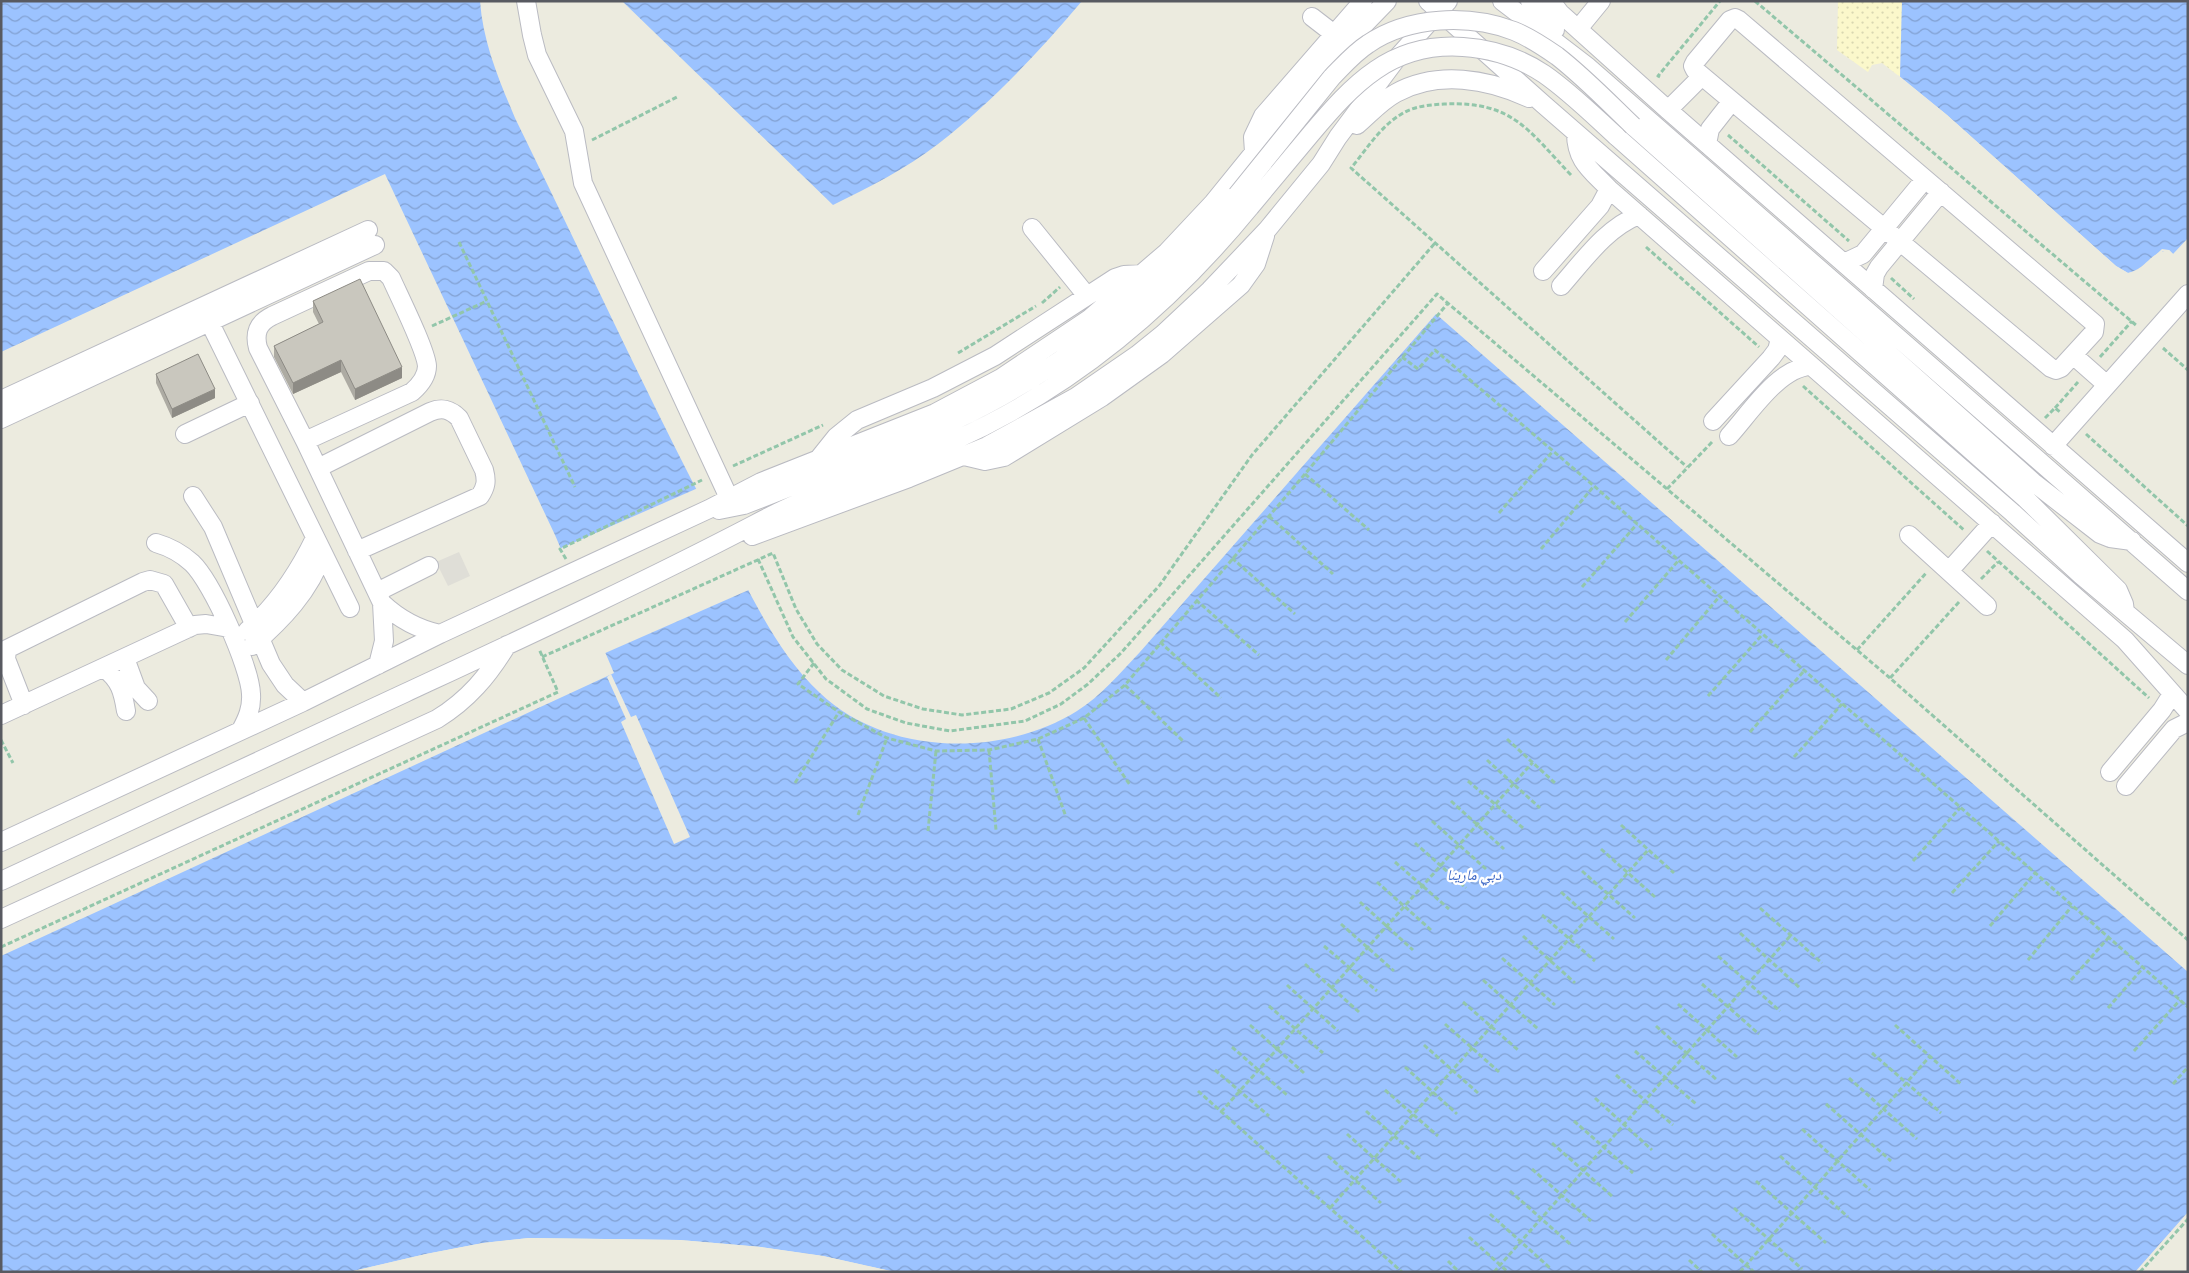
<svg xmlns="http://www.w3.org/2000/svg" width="2189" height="1273" font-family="'PT Sans','Noto Naskh Arabic',sans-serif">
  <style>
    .industrial { fill: #dfded7 }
    .sand { fill: url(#sand-dots) }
    .water { fill: url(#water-waves) }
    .pier { fill: #ecebdf }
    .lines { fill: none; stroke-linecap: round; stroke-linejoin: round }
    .minor-casing { stroke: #babbc2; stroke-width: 20 }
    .path { stroke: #92c6aa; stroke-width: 3; stroke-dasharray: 5 2.5; stroke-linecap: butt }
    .minor { stroke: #fff; stroke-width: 18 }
    .minor-bridge-casing { stroke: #babbc2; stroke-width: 20; stroke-linecap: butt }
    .minor-bridge { stroke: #fff; stroke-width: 18 }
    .wall { fill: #adaba3 }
    .shaded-wall { fill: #8d8b85 }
    .building { fill: #c9c7be; stroke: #8d8b85 }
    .labels { text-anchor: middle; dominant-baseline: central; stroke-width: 4.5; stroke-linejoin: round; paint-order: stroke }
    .water-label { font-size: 15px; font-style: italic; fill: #3c67c5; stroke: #fff }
  </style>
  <defs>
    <pattern id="sand-dots" width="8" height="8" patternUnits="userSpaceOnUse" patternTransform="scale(1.25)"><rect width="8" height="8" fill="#fbf8cb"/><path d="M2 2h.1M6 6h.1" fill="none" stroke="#d9d7b1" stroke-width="1.8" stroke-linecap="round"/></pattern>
    <pattern id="water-waves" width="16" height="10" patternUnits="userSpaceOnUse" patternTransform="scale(1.25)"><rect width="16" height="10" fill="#9cc3ff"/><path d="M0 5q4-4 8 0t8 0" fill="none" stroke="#82a1d2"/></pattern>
  </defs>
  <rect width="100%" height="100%" fill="#ecebdf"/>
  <path class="industrial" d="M459,552l11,24 -22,10 -12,-24z"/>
  <path class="sand" d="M1838,1h64l-2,76 -18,-14 -10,2 -4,7 -31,-22z"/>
  <path class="water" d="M1,1h479c3,42 19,79 35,117 67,136 130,274 200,407 31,58 57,123 105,168 66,63 182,65 257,18 24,-15 43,-38 63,-59l296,-338 752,658v240l-53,60h-1240l-72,-16 -62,-9 -81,-7 -151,-2 -46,5 -57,11 -77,18h-348v-316l613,-283 -59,-138 -170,-361 -384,178z
    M622,1h460c-44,52 -90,101 -144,143 -32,25 -69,43 -105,61z
    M1902,1h286v237l-15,16 -4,-4c-21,3 -21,18 -41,23l-12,-7 -169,-151 -47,-38z"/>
  <path class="pier" d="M1898,75l49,40 169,151 12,7 10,-2 24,-22 7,1 4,4 -2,2 -3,-4 -5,-1 -24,22 -12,2 -13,-7 -169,-151 -47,-38z
    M698,488l53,101 -148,65 -44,-105z
    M611,674l20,43 5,-2 54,122 -16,7 -53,-122 5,-3 -19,-42z
    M529,1238l151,2 81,7 62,9 72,16h-11l-61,-14 -62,-8 -81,-8 -151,-1 -45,5 -58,10 -66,16h-11l77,-18 57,-11z"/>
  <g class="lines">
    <g class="minor-casing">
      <path id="minor" d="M526,1l6,34 5,20 37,76 9,52 146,315
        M1428,1l115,103 470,409 68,62 107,90
        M1502,1l86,66 600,524
        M1530,1l13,18 12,11
        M1551,1l9,12 108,97 520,453
        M1312,17l22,17
        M1735,18l4,2 356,304 -1,8 -33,36 -5,2 -5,-2 -356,-298 -2,-4 2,-4 35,-42z
        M1578,29l23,-28
        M1668,110l34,-34
        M1357,125c13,-11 24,-24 39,-32 42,-23 92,-14 133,5
        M1633,126l400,356 67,52 10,4 22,3
        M1576,133c0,28 15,37 33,56l516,451 63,71
        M1616,136l410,363 92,91 6,14 1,8
        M1707,144l3,-15 22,-28
        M1254,152l-1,-15 10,-21 100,-115
        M1032,228l55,68
        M1844,263l19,-9 62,-75
        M1543,271l57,-65 9,-17
        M1561,286c23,-26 45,-58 78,-71
        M1873,289l2,-15 4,-7 62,-75
        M210,323l140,285
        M2073,355l34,30
        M1,400l367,-170
        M1,419l374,-174
        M1713,421l58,-63 6,-8 3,-11
        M185,434l65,-31
        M1729,436c21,-23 50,-69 82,-70
        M305,441l107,-49c8,-7 15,-15 15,-26 -1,-16 -28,-70 -36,-88l-7,-7h-15l-97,45c-14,7 -18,17 -14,32l47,93 77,162 2,38 -6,24
        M2053,446l135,-152
        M964,456l21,5 19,-4 98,-60 60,-43 79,-69 15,-21 9,-28
        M820,457l16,-20 21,-17 76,-32 62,-32 120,-78 9,-3 19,-1
        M318,468l112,-56c12,-5 20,-3 29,6l25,52c3,11 2,17 -4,26l-123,55
        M193,496l20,31 58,137 14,21 18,17
        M719,510l25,-5c42,-16 84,-34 127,-50 38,-15 75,-29 111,-48 69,-36 134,-84 189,-138 24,-24 45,-49 66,-74
        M1909,535l78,71
        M752,536l157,-58 78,-32 89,-49 61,-42 26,-21 47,-44 57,-60 54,-66 17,-27 59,-79 51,-57
        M156,543c14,4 25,10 36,20 20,19 58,104 59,131 1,14 -4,25 -10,36
        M1949,571l43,-48
        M377,592l52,-26
        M382,603c17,16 35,26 58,31
        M247,631c30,-26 51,-58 68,-93
        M252,646c30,-26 58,-55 71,-93
        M125,658l11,30 12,13
        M104,668c16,12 19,24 22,43
        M24,705l-18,-46 1,-10 136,-67 7,-2 14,4 25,44
        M1,715l194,-90 11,-1 23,4
        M2110,772l52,-62 10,-16
        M2126,786l48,-57 14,-7
        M1,842l302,-140 137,-68 269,-125 52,-27 174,-69 66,-35 88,-59 78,-67 46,-49 111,-137 63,-65
        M1,881c135,-63 270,-126 404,-188 118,-55 235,-109 350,-169 63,-34 133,-54 198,-83 117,-52 216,-135 297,-234
        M1,919l436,-200c31,-19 51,-43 70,-74"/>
    </g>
    <path class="path" d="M1755,1l382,325
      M1660,77l-2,-1 62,-75
      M1728,135l121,106
      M592,140l87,-44
      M1571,175c-43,-45 -58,-74 -127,-71 -15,1 -31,2 -44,11 -20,12 -34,35 -49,53l336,299
      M459,242l116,245
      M1646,247l113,100
      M1891,278l23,21
      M1042,303l18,-16
      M432,326l55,-25
      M2163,348l25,22
      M958,353l78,-47
      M1402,357l16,12 17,-19 159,136 594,521
      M2100,357l32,-36
      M1803,386l161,144
      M2055,408l23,-26
      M2045,418l10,-10 5,4
      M2086,434l102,92
      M733,466l90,-41
      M1305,474l64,56
      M1667,489l46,-48
      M1499,513l54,-62
      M1269,516l64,58
      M1541,549l53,-63
      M1987,551l162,147
      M1232,558l63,56
      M566,559l-6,-10 142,-69
      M758,559l35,78 33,42 41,30 39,14 44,8 75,-10 36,-17 27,-20 33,-31 316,-359 453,384
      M1981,579l17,-17
      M1582,587l55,-63
      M1196,600l63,55
      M1959,602l-69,76 298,262
      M1625,622l53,-61
      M1160,642l61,56
      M1857,650l70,-78
      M542,657l231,-104 23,56 21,35 25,26 42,26 39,13 39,6 49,-6 38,-16 35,-25 75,-82 93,-131 183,-212
      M1666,660l53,-63
      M814,663l-16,21 41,28 48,26 49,13 53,-1 49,-11 46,-21 41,-33 180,-211 143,-171
      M1125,685l58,56
      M1708,696l54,-61
      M1084,718l46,67
      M1750,732l54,-61
      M1038,739l28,78
      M1507,739l49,45
      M1,740l12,23
      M989,750l7,80
      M1794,757l48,-53
      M1487,760l53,48
      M1468,781l55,47
      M795,783l44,-71
      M1451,801l53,48
      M858,815l29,-77
      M1432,821l54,48
      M1621,825l53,48
      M928,831l8,-80
      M1415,843l51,45
      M1601,849l54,48
      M1913,861l47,-53
      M1395,862l54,47
      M1582,871l53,47
      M1377,882l54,48
      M1561,892l53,47
      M1952,893l47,-52
      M1360,902l53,48
      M1760,908l62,55
      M1542,915l53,46
      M1341,924l53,47
      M1990,926l45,-53
      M1740,933l60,55
      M1523,936l52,47
      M1324,946l53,45
      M1,947l557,-255 -19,-43
      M1718,956l62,55
      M1502,958l53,47
      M2028,960l44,-54
      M1305,964l54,48
      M1483,980l55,49
      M2071,980l38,-43
      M1702,984l57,50
      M1287,985l51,46
      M1463,1002l55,48
      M1678,1004l59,53
      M1269,1006l54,47
      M2108,1008l35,-40
      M1445,1024l54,48
      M1250,1025l54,48
      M1895,1025l67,60
      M1656,1026l61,54
      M1424,1045l54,48
      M1232,1047l55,48
      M1635,1051l61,53
      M2134,1051l46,-51
      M1872,1053l69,60
      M1405,1067l52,47
      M1215,1070l54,46
      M1616,1075l57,50
      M1849,1078l68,61
      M2173,1084l15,-17
      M1385,1090l53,46
      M1198,1091l204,181
      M1595,1098l57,52
      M1826,1104l65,57
      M1366,1111l54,48
      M1221,1112l312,-350
      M1574,1121l59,52
      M1802,1129l68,61
      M1347,1134l54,48
      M1552,1143l61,54
      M1328,1156l53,47
      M1780,1156l68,61
      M1532,1169l59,52
      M1756,1181l70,62
      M1510,1191l60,53
      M1330,1208l318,-358
      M1734,1208l68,61
      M1490,1214l60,54
      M1712,1234l42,38
      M1469,1237l39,35
      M1689,1260l13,12
      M1448,1261l11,11
      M1934,1270l1,2
      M1494,1272l297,-337
      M1740,1272l190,-216
      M2140,1272l48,-53"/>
    <use href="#minor" class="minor"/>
    <g class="minor-bridge-casing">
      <path id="minor-bridge" d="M1237,195l95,-118c11,-11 22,-24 36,-33 41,-28 101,-30 146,-13 15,6 30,16 43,25 27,21 51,46 76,70
        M1250,207c20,-24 40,-48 60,-72 43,-51 81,-93 153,-88 29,2 57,11 81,27 26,18 49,41 72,62"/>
    </g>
    <use href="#minor-bridge" class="minor-bridge"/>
  </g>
  <path class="wall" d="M313,301l89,77 -47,22 -14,-28 -48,22 -19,-37v-11l45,-22 -6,-12z
    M156,374l59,24 -43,20 -16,-35z"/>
  <path class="shaded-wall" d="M341,360v12l-48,22v-11z
    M402,367v11l-47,22v-11z
    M215,389v9l-43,20v-9z"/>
  <path class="building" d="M360,279l42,88 -47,22 -14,-29 -48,23 -19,-37 49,-24 -10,-21z
    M198,354l17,35 -43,20 -16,-35z"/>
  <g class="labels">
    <g class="water-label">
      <text x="1474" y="874">دبي مارينا</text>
    </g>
  </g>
  <rect width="2189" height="1273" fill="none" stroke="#585a61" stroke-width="5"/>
</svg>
